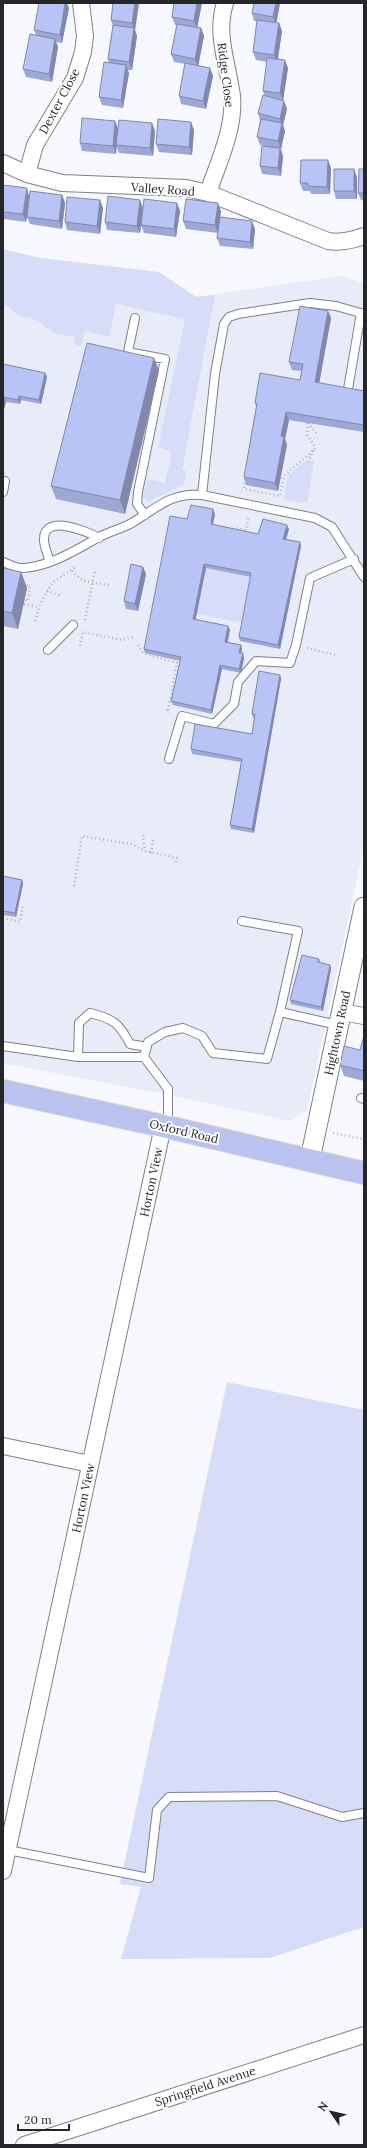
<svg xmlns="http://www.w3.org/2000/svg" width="367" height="2148" font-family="Lora,serif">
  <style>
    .built { fill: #e8ebf8 }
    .green { fill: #d7ddf8 }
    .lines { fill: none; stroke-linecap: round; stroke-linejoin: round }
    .service-casing { stroke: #7f8189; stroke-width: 10 }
    .minor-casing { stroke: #7f8189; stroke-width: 18 }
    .tertiary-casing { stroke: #7f8189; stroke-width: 21 }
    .primary-casing { stroke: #d3d4d4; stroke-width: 24 }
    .path { stroke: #b2b3b8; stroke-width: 2.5; stroke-dasharray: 1 3; stroke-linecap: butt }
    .service { stroke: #fff; stroke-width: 8 }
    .minor { stroke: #fff; stroke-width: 16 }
    .tertiary { stroke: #fff; stroke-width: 19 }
    .primary { stroke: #bac2ef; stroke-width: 22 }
    .wall { fill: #9ea8d4 }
    .shaded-wall { fill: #8188ac }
    .building { fill: #b8c3f6; stroke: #8188ac }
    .labels { text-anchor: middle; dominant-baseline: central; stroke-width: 4; stroke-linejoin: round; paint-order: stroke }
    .street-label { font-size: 12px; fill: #252629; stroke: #fff }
  </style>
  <rect width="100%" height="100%" fill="#f7f8fe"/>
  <path class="built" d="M3,249l37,9 119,14 37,25 145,-21 23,7v563l-57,264 -17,11 -116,-25 -171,-33z"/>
  <path class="green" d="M3,249l37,9 119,14 37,25 19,-2 -33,175 4,1 -2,13 -36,18 -5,-5 4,-18 18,4 7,-31 -14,-5 27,-128 -69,-15 -7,33 -24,-6 -4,16 -7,-3 1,-7 -21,-4 -16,-12 -10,-4h-7l-16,-13 -2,1z
    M314,460l-7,43 -23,-3 3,-23 17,-15z
    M206,568l47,9 -9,46 -47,-9z
    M227,1382l137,28v517l-94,31 -149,1 20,-72 -21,-3z"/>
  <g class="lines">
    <g class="service-casing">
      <path id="service" d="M135,318l-7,34 37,7 -27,133 -1,12 8,11
        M347,395l14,-82
        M3,492l2,-11
        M202,495l13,-121 9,-50 5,-7 9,-3 72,-11 26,3 28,8
        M3,562c6,2 14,7 20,6 26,-1 55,-19 76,-31 10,-5 21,-8 31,-13 26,-15 40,-32 72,-29l113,23 17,9 32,50
        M50,562c-2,-7 -6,-15 -6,-22 -1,-27 43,-9 55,-2
        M48,650l25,-25
        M169,759l13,-43 32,8 20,-20 4,-22 18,-21 34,2 6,-18 14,-67 44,-19
        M280,1012l58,13
        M3,1046l75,11h66
        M78,1057l1,-34 11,-10c24,6 29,10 40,31l17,3
        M144,1057l4,-15 17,-10 18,-4 19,8 11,17 54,6 13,-47 18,-81 -56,-10
        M144,1057l24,32v37
        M361,1098l3,1
        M8,1850l141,28 8,-68 12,-13 108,-1 65,21 22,-4"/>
    </g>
    <g class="minor-casing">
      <path id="minor" d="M3,163l24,11 35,9 124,5 22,5 120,48c13,2 23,0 36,-5
        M27,174l8,-29 40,-67 8,-26 2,-16 -4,-33
        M208,193c10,-30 27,-64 24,-97 -4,-32 -17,-61 -7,-93
        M341,1012l23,4
        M3,1446l87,18
        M3,1871l160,-745
        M24,2145l340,-110"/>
    </g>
    <g class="tertiary-casing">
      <path id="tertiary" d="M310,1159l54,-252"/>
    </g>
    <g class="primary-casing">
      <path id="primary" d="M3,1091l169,37 192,45"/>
    </g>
    <path class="path" d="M308,423l-1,12 9,13
      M308,423l10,12
      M308,462l6,-12
      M245,479l-1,10 36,7 4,-20 32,-28
      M235,531l1,-3 10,2 3,-14
      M72,571l11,10 26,4
      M23,584l7,2 -2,15 -3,-1
      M47,591l15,5
      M24,604l15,4
      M85,620l10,-50
      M35,621l6,-19 11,-19 25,-17
      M138,645l5,8 34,10 -9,47 2,1
      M80,646l3,-14 39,8 11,-3
      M307,648l28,7
      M143,835l2,16
      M151,853l2,-12h3
      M74,886l8,-50 49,8 14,7 32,7 -2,7
      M3,918l17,4 3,-17
      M333,1133l31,6"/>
    <use href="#service" class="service"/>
    <use href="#minor" class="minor"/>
    <use href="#tertiary" class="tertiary"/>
    <use href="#primary" class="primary"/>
  </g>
  <path class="wall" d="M113,3h26l-4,27 2,6 -5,34h-5l2,3 -6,35 -21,-3 -3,-8 10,-34 -1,-4 5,-33 -2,-6z
    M174,3h28l-5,24 4,1 3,8 -6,30 12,2 3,8 -7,33 -25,-5 -2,-8 6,-32 -11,-2 -3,-8 6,-29h-2l-3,-8z
    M280,3l-4,20h3l3,8 -4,29 10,8 -5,32 1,1 3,8 -4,16 2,6 -4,18 2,7 -2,20 -19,-2 -2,-8 8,-19 -8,-2 -3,-8 3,-17 -2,-7 7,-17 -2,-5 4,-29 -11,-2 -3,-8 4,-31h-3l-2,-8z
    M69,8l-7,35 -6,-1 2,5 -6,35 -26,-5 -3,-8 13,-34 -2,-5z
    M115,121l3,8 -2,25 -34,-3 -2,-8z
    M152,123l3,8 -2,25 -34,-3 -3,-8z
    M194,130l-2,25 -33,-3 -3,-8z
    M331,168l-1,26h-19l-1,-3h-7l-3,-8z
    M364,169v32l-3,-1 -3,-7z
    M357,177v22h-21l-2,-8z
    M3,185l26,11 33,-1 3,8 -3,26 -32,-5 -3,-7 -1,5 -23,-3z
    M177,203l3,8 -4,26 -32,-4 -3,-8z
    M103,208l-3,26 -33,-4 -2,-8z
    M143,208l-3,25 -33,-3 -2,-8z
    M221,211l-1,6 35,12 -2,20 -33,-3 -3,-8 1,-5 -32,-4 -3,-8z
    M328,311l3,7 -12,65 45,8v41l-75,-12 -4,19 2,6 -9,46 -32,-6 -2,-8 12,-70 -1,-4 45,-23 2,-9 -10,-1 -3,-8z
    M154,358l5,13 -34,143 -69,-15 -5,-13z
    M3,364l42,9 2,4 -6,27 -20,-4 -1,4 -14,-2 -3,11z
    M215,514l-2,10 45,10 31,-5 -3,10 14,3 1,4 -21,103 -40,-8 -1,-4 12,-60 -45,-9 -11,51 33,7 2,4 -3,12 14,3 1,4 -1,4 3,5 -3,15 -19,-4 -10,45 -39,-9 -2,-4 9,-40 -35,-8 -1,-4 43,-130z
    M143,567l3,7 -8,37 -12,-2 -2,-8z
    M3,568l18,4 6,16 -9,41 -15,-3z
    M280,675l1,4 -27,154 -23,-4 -1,-4 11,-63 -49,-8 -1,-5 61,-15 3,-16h-2l-1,-4z
    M3,876l19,4 1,4 -7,33 -13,-2z
    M319,959l2,4 9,2 1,4 -8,42 -32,-7 -1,-4z
    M364,1036v45l-20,-5 -4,-11 20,-15z"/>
  <path class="shaded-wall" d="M65,3h2l2,5 -7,35 -2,-8z
    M135,3h4l-4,27 2,6 -5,34 -3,-8 5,-33 -2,-6z
    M197,3h5l-5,26 -3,-8z
    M276,3h4l-4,22 -3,-8z
    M279,23l3,8 -5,32 -3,-8z
    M201,28l3,8 -6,31 -3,-8z
    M55,39l3,8 -6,35 -3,-8z
    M285,60l3,8 -5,33 -3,-8z
    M126,65l3,8 -6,35 -2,-8z
    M210,68l3,8 -7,33 -3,-8z
    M284,101l3,8 -4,16 2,6 -4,18 -3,-8 4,-16 -2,-6z
    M115,121l3,8 -2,25 -3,-8z
    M191,122l3,8 -2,25 -3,-8z
    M152,123l3,8 -2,25 -3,-8z
    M280,148l3,8 -2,20 -3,-8z
    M328,160l3,8 -1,26 -3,-7z
    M354,169l3,8v22l-3,-8z
    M27,188l2,8 -3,26 -3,-8z
    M62,195l3,8 -3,26 -3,-8z
    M100,200l3,8 -3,26 -3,-8z
    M140,200l3,8 -3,25 -3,-7z
    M177,203l3,8 -4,26 -2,-8z
    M218,203l3,8 -3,22 -3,-8z
    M252,221l3,8 -2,20 -3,-7z
    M328,311l3,7 -13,72 -3,-8z
    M154,358l5,13 -34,143 -5,-14z
    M45,373l2,4 -6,27 -2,-4z
    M19,396l2,4 -1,4 -2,-4z
    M4,397l2,5 -3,11v-11z
    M286,412l3,8 -4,19 2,6 -9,46 -3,-8 6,-47z
    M213,509l2,5 -3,14 -1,-4z
    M287,525l2,4 -4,14 -2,-4z
    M300,542l1,4 -21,103 -2,-4z
    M204,564l2,4 -11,55 -2,-4z
    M143,567l3,7 -8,37 -3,-7z
    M21,572l6,16 -9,41 -6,-16z
    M228,626l2,4 -3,16 -2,-4z
    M241,645l1,4 -2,8 -1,-4z
    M243,653l1,5 -3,15 -2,-4z
    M220,665l2,4 -10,45 -1,-4z
    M280,675l1,4 -27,154 -2,-4z
    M22,880l1,4 -7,33 -1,-4z
    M330,965l1,4 -8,42 -2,-4z"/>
  <path class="building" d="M39,3h26l-5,32 -26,-5z
    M113,3h22l-3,20 -21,-3z
    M174,3h23l-3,18 -22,-4z
    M254,3h22l-3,14 -21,-4z
    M257,20l22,3 -5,32 -21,-3z
    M177,24l24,4 -6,31 -24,-5z
    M113,25l21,3 -5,34 -21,-3z
    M30,34l25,5 -6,35 -26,-5z
    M267,58l18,2 -5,33 -17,-2z
    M104,62l22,3 -5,35 -22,-3z
    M185,63l25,5 -7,33 -24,-5z
    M263,95l21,6 -4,18 -22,-6z
    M82,118l33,3 -2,25 -33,-3z
    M158,119l33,3 -2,25 -33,-3z
    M261,119l21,4 -4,18 -21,-4z
    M119,120l33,3 -2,25 -34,-3z
    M262,146l18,2 -2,20 -18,-2z
    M301,160h27l-1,27 -19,-1v-3h-8z
    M334,169h20v22h-20z
    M359,169h5v24h-6z
    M3,185l24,3 -4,26 -20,-2z
    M30,191l32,4 -3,26 -32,-4z
    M108,196l32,4 -3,26 -32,-4z
    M67,197l33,3 -3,26 -32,-4z
    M144,199l33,4 -3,26 -33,-4z
    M186,199l32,4 -3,22 -32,-4z
    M220,217l32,4 -2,21 -33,-4z
    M300,306l28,5 -13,71 49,9v34l-78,-13 -5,24 3,1 -9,46 -31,-6 13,-73 -2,-1 5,-30 40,7 3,-16 -14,-2z
    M87,343l67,15 -34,142 -69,-14z
    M3,364l42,9 -6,27 -20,-4 -1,4 -14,-3 -1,5z
    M191,505l22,4 -2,15 47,10 5,-15 24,6 -4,14 17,3 -22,103 -39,-8 12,-64 -47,-9 -11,55 35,7 -3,16 16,3 -2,8h4l-4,16 -19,-4 -9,45 -40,-9 10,-44 -37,-8 26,-133 17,3z
    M131,564l12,3 -8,37 -11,-3z
    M3,568l18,4 -9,41 -9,-2z
    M259,671l21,4 -28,154 -22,-4 12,-66 -51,-10 4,-25 57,10 3,-20h-3z
    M3,876l19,4 -7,33 -12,-2z
    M302,955l17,4 -1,3 12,3 -9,42 -31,-7z
    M364,1036v35l-24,-6 4,-19 16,4z"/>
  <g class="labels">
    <g class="street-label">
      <text transform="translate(226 75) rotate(83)">Ridge Close</text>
      <text transform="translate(59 101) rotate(-62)">Dexter Close</text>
      <text transform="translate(163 189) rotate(4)">Valley Road</text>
      <text transform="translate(337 1033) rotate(-78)">Hightown Road</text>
      <text transform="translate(184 1131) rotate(13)">Oxford Road</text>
      <text transform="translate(151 1182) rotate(-78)">Horton View</text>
      <text transform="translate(83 1498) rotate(-78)">Horton View</text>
      <text transform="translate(205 2086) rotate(-18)">Springfield Avenue</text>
    </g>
  </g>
  <rect width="367" height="2148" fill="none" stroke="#252629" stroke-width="8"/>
  <g transform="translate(331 2112) rotate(304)" stroke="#ffffff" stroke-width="3" paint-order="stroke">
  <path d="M0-3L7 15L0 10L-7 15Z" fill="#252629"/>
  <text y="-6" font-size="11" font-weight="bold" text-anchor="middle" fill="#252629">N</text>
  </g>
  <path d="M18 2124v6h51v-6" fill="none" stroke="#252629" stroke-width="2"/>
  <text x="24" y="2124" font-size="12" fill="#252629" stroke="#ffffff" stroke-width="3" paint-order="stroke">20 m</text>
</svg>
